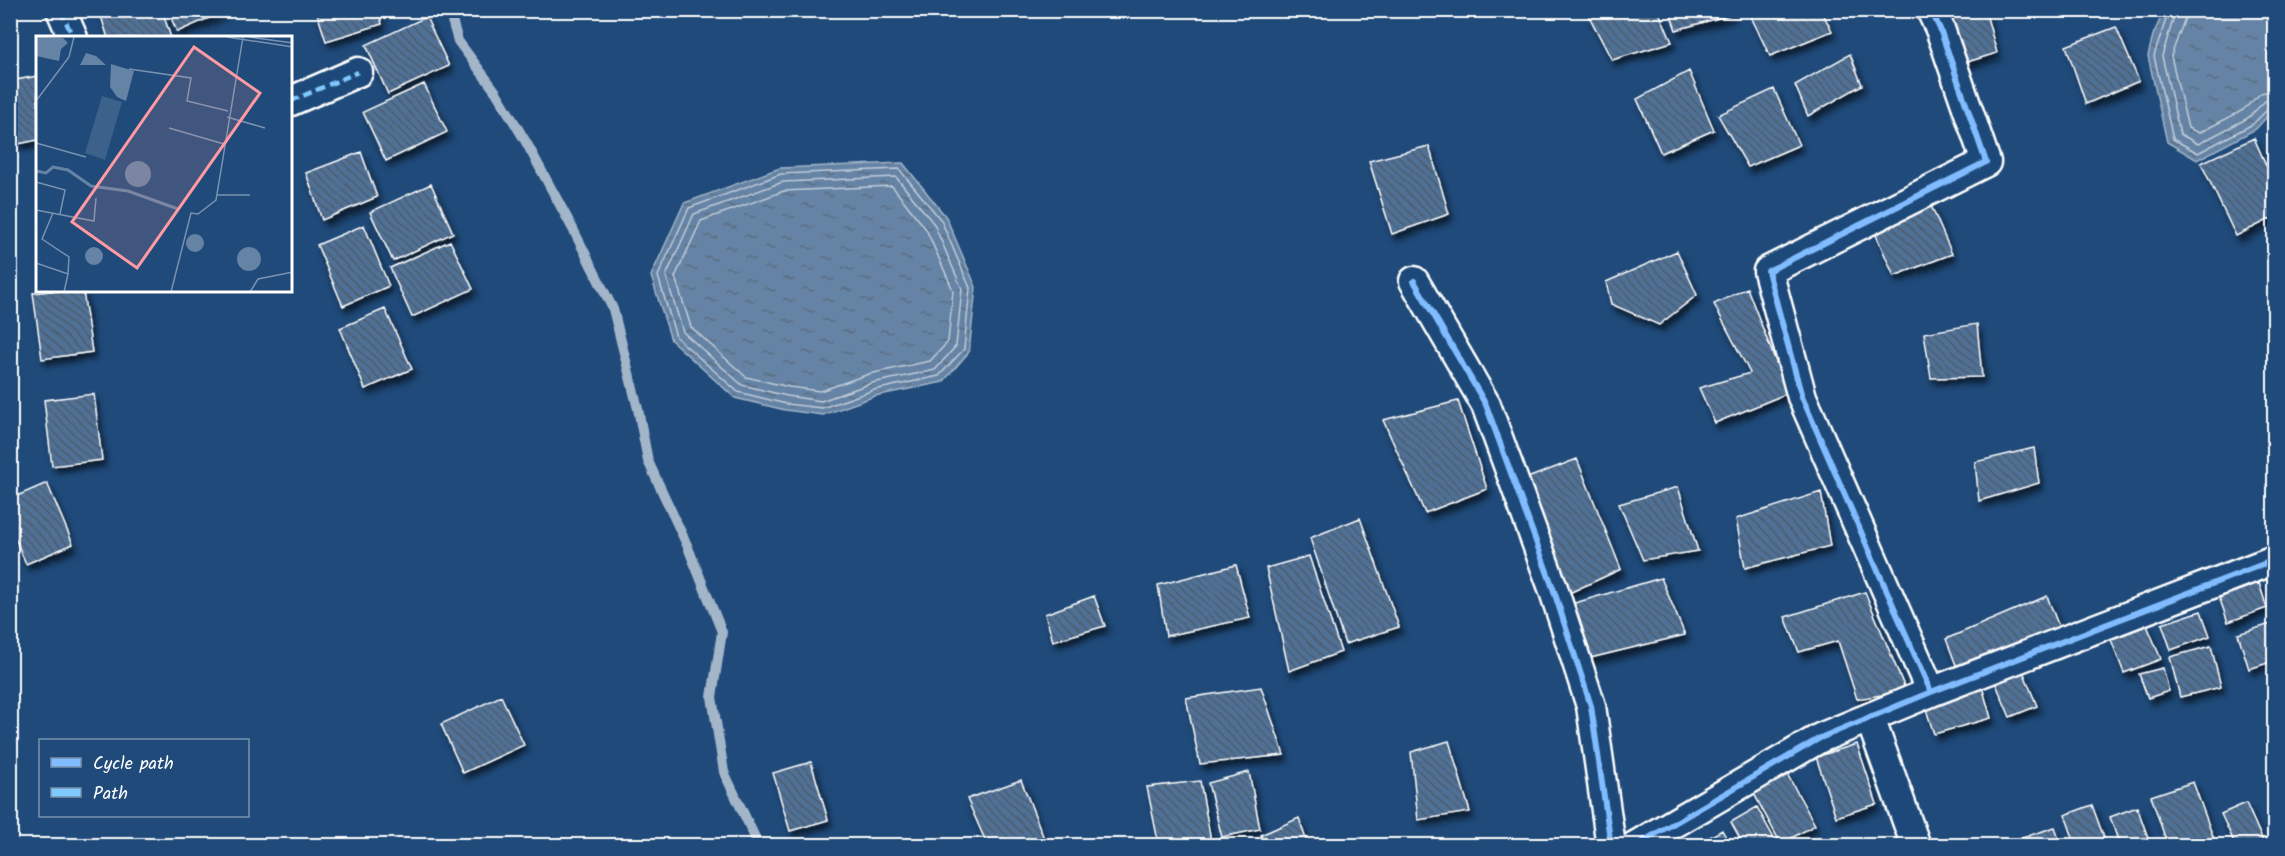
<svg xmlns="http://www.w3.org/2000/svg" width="2285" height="856" font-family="Kalam,sans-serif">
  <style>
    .water { fill: url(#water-ripples); stroke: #a3b5c8; stroke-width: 1.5 }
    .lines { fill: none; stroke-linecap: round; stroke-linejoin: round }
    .shore { stroke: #c1cddb; stroke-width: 1.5 }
    .stream { stroke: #a3b5c8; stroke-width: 10 }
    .building { fill: url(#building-back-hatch); stroke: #fff; stroke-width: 1.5; filter: url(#shadow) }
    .minor-casing { stroke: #fff; stroke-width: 33 }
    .minor { stroke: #1f4a7a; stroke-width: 28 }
    .quiet { stroke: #80caff; stroke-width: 4.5; stroke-dasharray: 9 4.5; stroke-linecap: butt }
    .cycleway-casing { stroke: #1f4a7a; stroke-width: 10 }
    .cycleway { stroke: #80bcff; stroke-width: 6 }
    .inset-river { fill: none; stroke: #6583a4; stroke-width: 3 }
    .inset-road { fill: none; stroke: #7992af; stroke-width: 1.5 }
    .view { fill: #ff9aa2; fill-opacity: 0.15; stroke: #ff9aa2; stroke-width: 3 }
    .inset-edge { fill: none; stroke: #fff; stroke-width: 3 }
  </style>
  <defs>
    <pattern id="water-ripples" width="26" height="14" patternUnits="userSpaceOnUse" patternTransform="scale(1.5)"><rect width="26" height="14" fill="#6583a4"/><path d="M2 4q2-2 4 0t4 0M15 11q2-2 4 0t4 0" fill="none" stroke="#5b6d81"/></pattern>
    <pattern id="building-back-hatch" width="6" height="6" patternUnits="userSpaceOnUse" patternTransform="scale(1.5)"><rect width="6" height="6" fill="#507197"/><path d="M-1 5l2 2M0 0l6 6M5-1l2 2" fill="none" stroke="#4e5b6a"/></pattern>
    <filter id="shadow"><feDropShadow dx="3.5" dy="6" stdDeviation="3" flood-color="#0009"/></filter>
  </defs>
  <rect width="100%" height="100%" fill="#1f4a7a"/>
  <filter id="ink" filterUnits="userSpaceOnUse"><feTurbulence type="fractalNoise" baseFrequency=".0167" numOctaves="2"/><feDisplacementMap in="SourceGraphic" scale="12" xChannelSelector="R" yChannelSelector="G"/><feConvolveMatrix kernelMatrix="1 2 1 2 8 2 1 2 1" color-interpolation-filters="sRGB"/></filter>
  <g filter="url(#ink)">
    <path class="water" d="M2164,11h109l1,98 -18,20 -59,31 -30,-18 -19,-86 5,-21z
      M903,163l43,54 30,70 -7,65 -26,30 -68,14 -52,19 -38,-5 -50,-12 -64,-58 -20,-64 33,-73 96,-35z"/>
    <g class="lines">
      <path class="shore" d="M2169,10l-15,46 19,83 25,14 55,-29 16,-16 5,-1
        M2176,10l-14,46 18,78 18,10 50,-26 17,-17 9,-2
        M2185,10v8l-14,38 17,72 11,5 44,-23 18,-17 13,-3
        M899,169l42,51 29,68 -6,61 -25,27 -65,14 -52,18 -36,-4 -48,-12 -62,-55 -18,-61 31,-68 92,-34z
        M896,177l38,47 28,65 -6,57 -21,24 -63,13 -51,18 -34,-5 -45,-11 -59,-53 -17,-56 28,-62 89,-32z
        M892,186l34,43 27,61 -5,52 -18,19 -61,13 -49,17 -31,-4 -43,-10 -55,-50 -16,-50 26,-56 83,-30z"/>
      <path class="stream" d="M449,10l9,31 38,51 30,50 47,87 40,80 25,100 10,52 39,84 35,87 -10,65 12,75 35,74"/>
    </g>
    <path class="building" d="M99,10h63l9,28h-63z
      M168,10h54l1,2 -46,20z
      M316,10h62l4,14 -56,17z
      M1603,10h55l14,32 -60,18 -23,-44z
      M1669,10h62l2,4 -57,16z
      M1764,10h57l11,21 -62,25 -19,-39z
      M1948,10h37l12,43 -40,12 -16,-52z
      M426,17l23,49 -61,28 -22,-49z
      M2116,27l23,54 -53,23 -20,-58z
      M1850,54l12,31 -54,31 -13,-31z
      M1689,71l25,59 -53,23 -24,-54z
      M38,76v64l-20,4 -8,-39v-24z
      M424,84l23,48 -61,29 -23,-49z
      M1774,89l25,56 -51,22 -30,-52z
      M2254,138l20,45v34l-38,19 -35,-73z
      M1429,146l20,68 -57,20 -23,-73z
      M361,152l16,45 -55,23 -16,-47z
      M431,184l22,49 -60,28 -23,-49z
      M1929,201l23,53 -58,22 -22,-50z
      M364,225l25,61 -46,20 -26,-61z
      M450,241l23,48 -61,28 -22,-49z
      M1677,251l20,44 -38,30 -48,-21 -5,-22z
      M1747,288l41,105 -73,30 -16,-35 51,-15 -36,-69z
      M50,291h33l9,61 -50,7 -9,-66z
      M385,309l27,60 -47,20 -25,-61z
      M1977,324l5,53 -51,1 -7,-45z
      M94,394l8,66 -50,6 -8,-66z
      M1458,401l29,88 -62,24 -42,-93z
      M2034,448l5,35 -60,18 -4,-39z
      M1577,459l44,110 -56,26 -40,-116z
      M47,483l26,61 -47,20 -16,-38v-27z
      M1678,487l20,64 -55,9 -24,-56z
      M1821,492l9,54 -85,22 -9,-49z
      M1360,518l39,109 -54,17 -35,-106z
      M1309,556l32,96 -52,19 -23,-103z
      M1236,565l14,53 -84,18 -8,-51z
      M1661,578l24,57 -99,24 -18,-54z
      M2259,583l8,25 -39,14 -9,-25z
      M1865,592l41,99 -49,8 -19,-58 -39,11 -14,-35z
      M1094,596l11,30 -52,15 -8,-27z
      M2047,596l12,31 -101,43 -12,-31z
      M2201,611l9,25 -39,14 -9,-26z
      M2146,623l15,36 -37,14 -14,-36z
      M2274,623v38l-25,8 -11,-35z
      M2211,646l10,41 -41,10 -10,-40z
      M2163,668l6,23 -21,7 -9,-24z
      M2023,671l14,35 -27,11 -15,-35z
      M1981,683l10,35 -57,16 -11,-34z
      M1261,687l23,68 -84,9 -14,-66z
      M501,696l23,49 -61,28 -22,-49z
      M1449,741l21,71 -52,8 -7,-68z
      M1857,744l20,60 -41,13 -20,-60z
      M811,762l17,58 -38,11 -17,-58z
      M1249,772l11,57 -38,8 -14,-54z
      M1786,772l29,53 -34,19 -29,-54z
      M1021,780l26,66h-68l7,-4 -19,-43z
      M1200,781l12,65h-53l-12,-59z
      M2193,782l22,60 -11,4h-36l-17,-50z
      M2246,803l17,38 -9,5h-18l-15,-32z
      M2092,805l15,41h-31l-11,-31z
      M1757,807l21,39h-34l-13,-24z
      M2137,807l14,39h-31l-10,-29z
      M1299,818l9,28h-44l-3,-11z
      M2055,827l6,19h-43l-2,-6z
      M1722,830l9,16h-28l-2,-4z"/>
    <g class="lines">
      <g class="minor-casing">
        <path id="minor" d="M61,10l12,28
          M1931,10l9,19 46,133 -218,109 34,126 129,295
          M291,101l67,-29
          M1414,281l72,124 67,183 38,118 20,140
          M1870,718l46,128
          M1635,846l185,-108 111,-46 343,-132"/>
      </g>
      <use href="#minor" class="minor"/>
      <path class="quiet" d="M61,10l12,28
        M291,101l67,-29"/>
      <g class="cycleway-casing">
        <path id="cycleway" d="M1931,10l9,19 46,133 -218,109 34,126 129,295
          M1414,281l72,124 67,183 38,118 20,140
          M1635,846l185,-108 111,-46 343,-132"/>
      </g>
      <use href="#cycleway" class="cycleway"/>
    </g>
  </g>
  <g transform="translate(36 36)">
    <rect width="256" height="256" fill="#1f4a7a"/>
    <path d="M66,60l20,6 -17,58 -20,-7z" fill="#3c618b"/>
    <path d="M0,1l27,1 5,5 -7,6 -2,12 -23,-5zM50,17l10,3 10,9h-26zM75,28l23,7 -8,30 -9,-4 -7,-10zM89 138a13 13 0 1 1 26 0a13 13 0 1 1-26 0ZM150 207a9 9 0 1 1 18 0a9 9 0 1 1-18 0ZM49 220a9 9 0 1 1 18 0a9 9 0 1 1-18 0ZM201 223a12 12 0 1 1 24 0a12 12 0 1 1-24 0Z" fill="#6583a4"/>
    <path class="inset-river" d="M0,135l10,2 7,-6 15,3 23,16 37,5 50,18"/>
    <path class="inset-road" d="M191,1l66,10M213,1l44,6M93,33l62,9 -4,23 41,10M0,65l33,-44 5,-20M191,81l38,11M133,92l55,16M0,107l50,14M0,146l29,8 -5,24M180,159h34M0,174l58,11 2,-23M0,227l32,11 1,-17 -27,-18 11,-26M28,256l4,-18M135,256l20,-79 7,1 18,-14 27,-163M214,256l8,-13 35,-7"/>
    <path class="view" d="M158,11l66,46 -123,175 -65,-46z"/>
    <rect width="256" height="256" class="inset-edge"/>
  </g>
  <rect width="2285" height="856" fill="none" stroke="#1f4a7a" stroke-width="36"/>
  <rect x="18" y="18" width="2249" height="820" fill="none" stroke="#fff" stroke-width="2" filter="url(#ink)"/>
  <rect x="39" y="739" width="210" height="78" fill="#1f4a7a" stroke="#7992af" stroke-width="1.5"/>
  <rect x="51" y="758" width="30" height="9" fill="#80bcff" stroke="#7992af" stroke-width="1.5"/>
  <text x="93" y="769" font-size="18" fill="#ffffff">Cycle path</text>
  <rect x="51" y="788" width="30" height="9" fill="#80caff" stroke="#7992af" stroke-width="1.5"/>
  <text x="93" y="799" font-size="18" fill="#ffffff">Path</text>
</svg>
